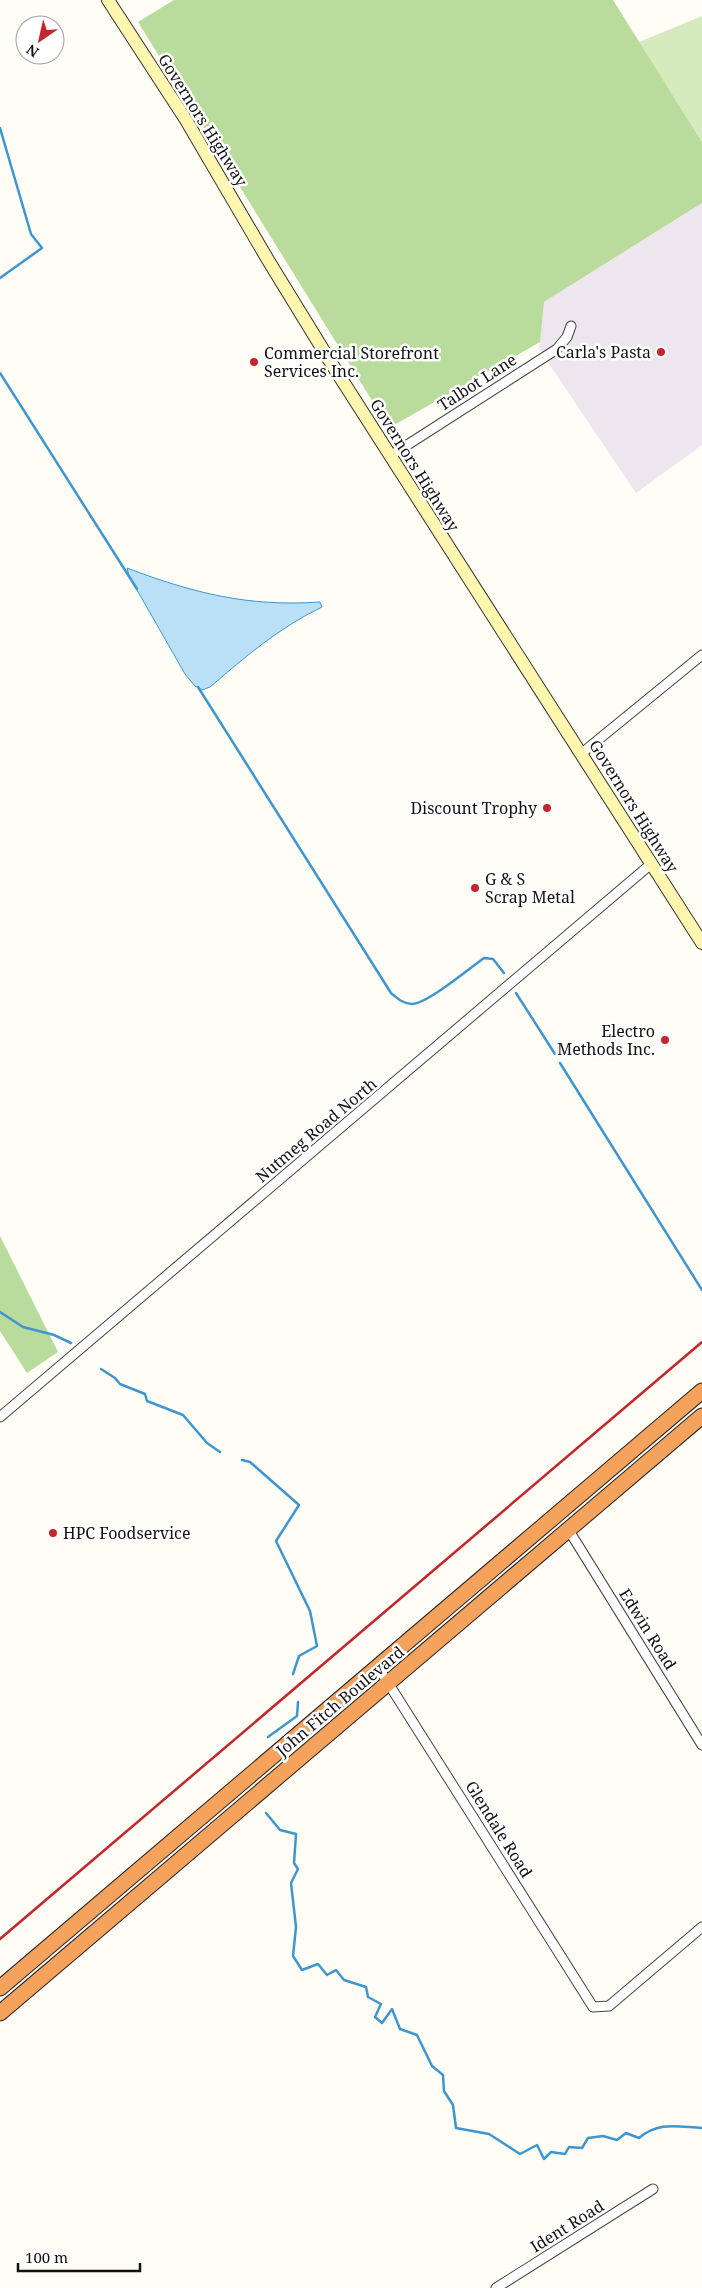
<svg xmlns="http://www.w3.org/2000/svg" width="702" height="2288" font-family="'Noto Serif',serif">
  <style>
    .industrial { fill: #eee6ef }
    .green { fill: #d5ebbd }
    .forest { fill: #b9dc9c }
    .water { fill: #b9e0f7; stroke: #3f96cf }
    .lines { fill: none; stroke-linecap: round; stroke-linejoin: round }
    .stream { stroke: #3f96cf; stroke-width: 2.5 }
    .street-casing { stroke: #444; stroke-width: 11 }
    .secondary-casing { stroke: #333; stroke-width: 14 }
    .highway-casing { stroke: #222; stroke-width: 17 }
    .street { stroke: #fff; stroke-width: 9 }
    .secondary { stroke: #fff6b0; stroke-width: 12 }
    .highway { stroke: #f5a25d; stroke-width: 15 }
    .rail { stroke: #c4262e; stroke-width: 2.5 }
    .poi-dot { fill: #c4262e; stroke: #fff; stroke-width: 2 }
    .labels { text-anchor: middle; dominant-baseline: central; stroke-width: 5; stroke-linejoin: round; paint-order: stroke }
    .street-label { font-size: 16px; fill: #111; stroke: #fff }
    .poi-label { font-size: 16px; fill: #111; stroke: #fff; text-anchor: end }
  </style>
  <rect width="100%" height="100%" fill="#fffdf5"/>
  <path class="industrial" d="M702,203v242l-66,48 -97,-144 5,-47z"/>
  <path class="green" d="M702,16v126l-63,-100z"/>
  <path class="forest" d="M174,0h439l89,142v61l-158,99 -4,40 -151,86 -251,-406z
    M0,1236l58,116 -31,21 -27,-42z"/>
  <path class="water" d="M127,568c66,25 121,39 193,34l2,5c-42,20 -77,50 -112,80l-8,3 -7,-4 -10,-12 -56,-98z"/>
  <g class="lines">
    <path class="stream" d="M0,128l31,106 11,14 -42,30
      M0,373l137,216
      M198,687l193,306c6,5 12,11 21,11 15,0 58,-36 72,-46l9,1 11,14
      M516,993l39,61
      M560,1063l142,227
      M0,1312l23,15 31,8 17,8
      M101,1369l14,9 5,6 25,10 2,7 36,14 24,28 13,9
      M242,1460l8,2 49,43 -23,36 34,70 7,35 -18,10 -6,18
      M268,1737l29,-21 1,-14
      M266,1813l14,17 16,4 -2,29 4,6 -7,14 5,44 -3,29 9,14 16,-6 9,11 9,-5 8,10 22,7 2,10 13,7 -6,13 7,6 10,-14 8,20 17,6 15,31 11,9 1,16 9,14 3,23 33,6 31,20 17,-9 7,14 7,-7 14,2 4,-7 13,1 6,-10 15,-2 14,4 9,-7 13,5c20,-17 39,-11 63,-10"/>
    <g class="street-casing">
      <path id="street" d="M390,456l167,-107 10,-12 4,-11
        M582,753l120,-98
        M0,1417l651,-553
        M568,1529l134,216
        M378,1667l215,340 16,-1 93,-79
        M496,2288l157,-99"/>
    </g>
    <g class="secondary-casing">
      <path id="secondary" d="M108,0l78,120 82,140 65,106 369,577"/>
    </g>
    <g class="highway-casing">
      <path id="highway" d="M0,1988l702,-597
        M0,2013l702,-597"/>
    </g>
    <use href="#street" class="street"/>
    <use href="#secondary" class="secondary"/>
    <use href="#highway" class="highway"/>
    <path class="rail" d="M0,1939l702,-597"/>
  </g>
  <g class="poi-dot">
    <circle cx="661" cy="352" r="5"/>
    <circle cx="254" cy="362" r="5"/>
    <circle cx="547" cy="808" r="5"/>
    <circle cx="475" cy="888" r="5"/>
    <circle cx="665" cy="1040" r="5"/>
    <circle cx="53" cy="1533" r="5"/>
  </g>
  <g class="labels">
    <g class="street-label">
      <text transform="translate(203 120) rotate(58)">Governors Highway</text>
      <text transform="translate(477 382) rotate(-33)">Talbot Lane</text>
      <text transform="translate(415 465) rotate(58)">Governors Highway</text>
      <text transform="translate(634 806) rotate(58)">Governors Highway</text>
      <text transform="translate(316 1130) rotate(-40)">Nutmeg Road North</text>
      <text transform="translate(648 1629) rotate(58)">Edwin Road</text>
      <text transform="translate(340 1701) rotate(-40)">John Fitch Boulevard</text>
      <text transform="translate(499 1829) rotate(58)">Glendale Road</text>
      <text transform="translate(567 2226) rotate(-32)">Ident Road</text>
    </g>
    <g class="poi-label">
      <text x="651" y="352">Carla's Pasta</text>
      <text x="264" y="353" text-anchor="start">Commercial Storefront<tspan x="264" dy="18">Services Inc.</tspan></text>
      <text x="537" y="808">Discount Trophy</text>
      <text x="485" y="879" text-anchor="start">G &amp; S<tspan x="485" dy="18">Scrap Metal</tspan></text>
      <text x="655" y="1031">Electro<tspan x="655" dy="18">Methods Inc.</tspan></text>
      <text x="63" y="1533" text-anchor="start">HPC Foodservice</text>
    </g>
  </g>
  <g transform="translate(40 40) rotate(214)"><circle r="24" fill="#ffffff" stroke="#a0a0a0"/>
  <path d="M0-4L9 19L0 12L-9 19Z" fill="#c4262e"/>
  <text y="-8" font-size="14" font-weight="bold" text-anchor="middle" fill="#111111">N</text>
  </g>
  <path d="M18 2263v8h122v-8" fill="none" stroke="#111111" stroke-width="2.5"/>
  <text x="25" y="2263" font-size="15" fill="#111111" stroke="#ffffff" stroke-width="4" paint-order="stroke">100 m</text>
</svg>
